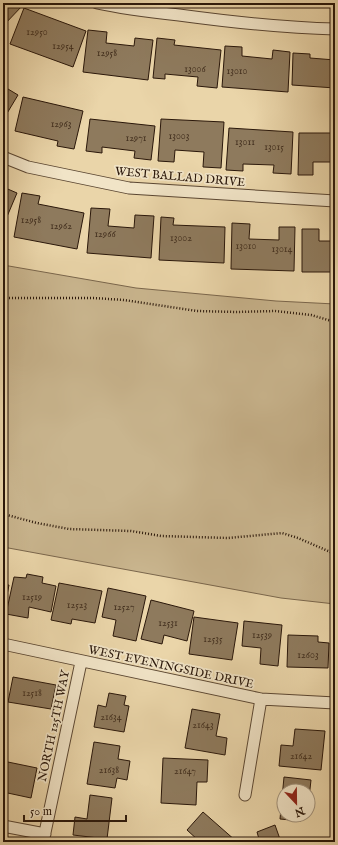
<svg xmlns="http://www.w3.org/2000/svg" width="338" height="845" font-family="'IM FELL English',serif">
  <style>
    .green { fill: #c9b58e; stroke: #7a664c }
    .building { fill: #8e7a5d; stroke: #2a170a }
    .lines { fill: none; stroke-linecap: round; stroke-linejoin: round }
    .minor-casing { stroke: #5a4632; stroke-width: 13 }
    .path { stroke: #2a170a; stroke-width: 2.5; stroke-dasharray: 1 2; stroke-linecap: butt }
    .minor { stroke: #f1e4c7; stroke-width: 11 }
    .labels { text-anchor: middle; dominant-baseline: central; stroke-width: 3.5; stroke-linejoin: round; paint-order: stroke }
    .number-label { font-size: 10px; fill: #43301f }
    .street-label { font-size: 12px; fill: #2a170a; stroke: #f1e4c7 }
  </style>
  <rect width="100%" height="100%" fill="#ead5a9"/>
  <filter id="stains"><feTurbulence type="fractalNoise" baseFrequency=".005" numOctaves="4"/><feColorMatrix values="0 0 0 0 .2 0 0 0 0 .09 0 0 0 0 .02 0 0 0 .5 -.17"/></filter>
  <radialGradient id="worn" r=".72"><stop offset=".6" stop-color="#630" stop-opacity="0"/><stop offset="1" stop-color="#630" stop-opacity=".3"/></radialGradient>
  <path class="green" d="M3,265l133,23 140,13 59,3v300l-54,-6 -278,-51z"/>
  <path class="building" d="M3,3h17l3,2 -20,21z
    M24,8l62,23 -13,36 -63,-23z
    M88,30l19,2 -1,11 28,3 1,-8 18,2 -5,40 -65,-8z
    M157,38l18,2 -1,5 47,5 -4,38 -20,-2 1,-9 -33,-3v5l-12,-1z
    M225,46l17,1v9l30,3 1,-9 17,2 -2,40 -66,-5z
    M293,53l17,1v4l25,2v28l-43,-3z
    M3,86l15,9 -15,25z
    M23,97l60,14 -9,38 -17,-3 1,-5 -43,-10z
    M90,119l65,7 -4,34 -17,-2 1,-7 -33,-4v6l-16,-2z
    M161,119l63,3 -3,46 -18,-1 1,-15 -29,-2 -1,12 -16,-1z
    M229,128l64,4 -2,42 -18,-1 1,-8 -31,-1v7l-17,-1z
    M299,133h36v29h-22v13h-15z
    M3,187l14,6 -14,33z
    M22,193l18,3 -2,8 46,9 -7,36 -63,-12z
    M91,208l19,1 -2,17 26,2 1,-13 19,1 -3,42 -64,-5z
    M161,217l13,1 -1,7 52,2 -1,36 -65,-3z
    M232,223l18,1 -1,15 30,1v-13h16l-1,44 -63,-2z
    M302,229h17v12h16v31h-33z
    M27,574l16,3 -1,6 14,3 -5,26 -22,-5 -1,11 -22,-4 8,-37 12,1z
    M59,583l43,8 -7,32 -23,-4 -1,5 -20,-4z
    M3,585h6l-5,25 -1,-1z
    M108,588l38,8 -10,45 -23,-5 3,-16 -14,-3z
    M151,600l43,11 -7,30 -23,-6 -2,9 -21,-5z
    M194,617l44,6 -6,37 -43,-6z
    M244,621l38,4 -4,41 -18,-2 1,-16 -19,-2z
    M288,635l30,1v6l11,1 -1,25 -41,-1z
    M13,677l43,8 -5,24 -43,-7z
    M109,693l17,3 -2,9 5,1 -5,26 -30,-5 4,-22 8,2z
    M192,709l28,5 -4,22 11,2 -2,17 -40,-7z
    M295,729l30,2 -4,39 -42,-4 2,-21 12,1z
    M94,742l26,4 -2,13 12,2 -3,19 -10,-2 -2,10 -28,-4z
    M163,758l45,2 -1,22h-10l-1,23 -35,-2z
    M3,761l34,7 -6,30 -28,-6z
    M284,777l27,3 -3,27v-16h-24v24h18l-1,6 -21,-2z
    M90,795l22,3 -5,41 -34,-4 2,-18 12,2z
    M203,812l33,29 -1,1h-37l1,-1 -12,-11z
    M275,825l6,17h-29l7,-3 -2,-7z"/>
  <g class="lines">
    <g class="minor-casing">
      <path id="minor" d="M97,3c27,6 54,9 82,12 52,7 104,13 156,14
        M3,157l25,10 101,21 206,13
        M3,644l258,55 74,4
        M245,795l16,-96
        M3,826l42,8
        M43,842l38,-180"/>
    </g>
    <path class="path" d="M3,298h91l30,2 73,11 39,1 39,-1 36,4 24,7
      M3,514l34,9 32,6 62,2 30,5 67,2 54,-5 16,5 37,16"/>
    <use href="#minor" class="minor"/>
  </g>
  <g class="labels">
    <g class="number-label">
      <text x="37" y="32">12950</text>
      <text x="63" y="46">12954</text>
      <text x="107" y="53">12958</text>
      <text x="195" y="69">13006</text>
      <text x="237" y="71">13010</text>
      <text x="61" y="124">12963</text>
      <text x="179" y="136">13003</text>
      <text x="136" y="138">12971</text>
      <text x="245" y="142">13011</text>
      <text x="274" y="147">13015</text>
      <text x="31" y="220">12958</text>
      <text x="61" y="226">12962</text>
      <text x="105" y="234">12966</text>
      <text x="181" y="238">13002</text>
      <text x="246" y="246">13010</text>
      <text x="282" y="249">13014</text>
      <text x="32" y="597">12519</text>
      <text x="77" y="605">12523</text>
      <text x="124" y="607">12527</text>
      <text x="168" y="623">12531</text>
      <text x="262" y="635">12539</text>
      <text x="213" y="639">12535</text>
      <text x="308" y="655">12603</text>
      <text x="32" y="693">12518</text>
      <text x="111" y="717">21634</text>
      <text x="203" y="725">21643</text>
      <text x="301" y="756">21642</text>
      <text x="109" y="770">21638</text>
      <text x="185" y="771">21647</text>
    </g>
    <g class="street-label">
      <text transform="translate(180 177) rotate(5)">WEST BALLAD DRIVE</text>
      <text transform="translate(171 667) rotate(12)">WEST EVENINGSIDE DRIVE</text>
      <text transform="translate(54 726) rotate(-78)">NORTH 125TH WAY</text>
    </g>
  </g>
  <rect width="338" height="845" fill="none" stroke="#ead5a9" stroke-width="16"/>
  <rect x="4" y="4" width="330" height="837" fill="none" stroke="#2a170a" stroke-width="2"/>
  <rect x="8" y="8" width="322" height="829" fill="none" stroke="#2a170a"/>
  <g transform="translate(296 803) rotate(158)"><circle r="19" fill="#f1e4c7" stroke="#a1927b"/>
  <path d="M0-3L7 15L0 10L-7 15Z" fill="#8f2418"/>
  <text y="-6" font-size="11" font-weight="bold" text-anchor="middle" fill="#2a170a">N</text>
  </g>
  <path d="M24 815v6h102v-6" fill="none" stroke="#2a170a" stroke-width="2"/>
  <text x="30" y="815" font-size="12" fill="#2a170a" stroke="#f1e4c7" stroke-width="3" paint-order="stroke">50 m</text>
  <rect width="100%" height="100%" filter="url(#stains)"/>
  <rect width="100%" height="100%" fill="url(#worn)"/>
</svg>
